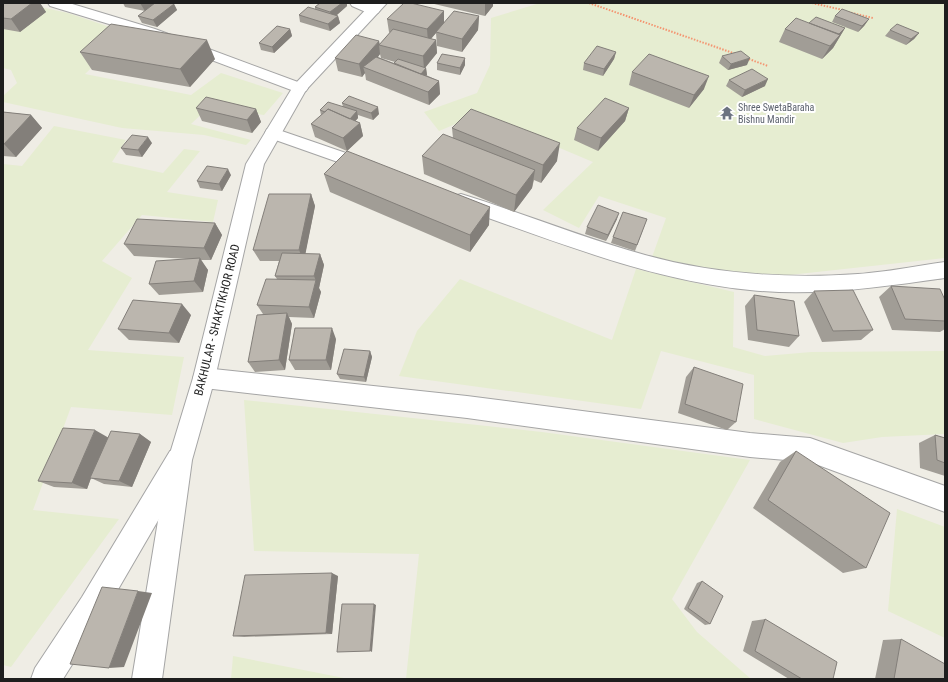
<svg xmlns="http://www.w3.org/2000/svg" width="948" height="682" font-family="'Roboto Condensed',sans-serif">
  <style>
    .farmland { fill: #e6edd1 }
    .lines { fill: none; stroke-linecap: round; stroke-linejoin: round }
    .minor-casing { stroke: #a5a5a5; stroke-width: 2 }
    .tertiary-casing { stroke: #a5a5a5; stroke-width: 2 }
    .path { stroke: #f49571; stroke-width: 2; stroke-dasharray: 1.5 1.5; stroke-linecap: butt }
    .minor { fill: #fff; fill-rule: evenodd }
    .tertiary { fill: #fff; fill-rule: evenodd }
    .wall { fill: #a19d96; fill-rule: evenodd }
    .shaded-wall { fill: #837f7a }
    .building { fill: #bbb6ae; stroke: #837f7a }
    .labels { text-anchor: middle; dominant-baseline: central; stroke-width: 4; stroke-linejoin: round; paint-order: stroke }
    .far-worship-label { font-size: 10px; fill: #5b616d; stroke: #fff; text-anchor: start }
    .street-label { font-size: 12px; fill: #1e1e1e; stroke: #fff }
  </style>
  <rect width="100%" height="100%" fill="#efede5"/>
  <path class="farmland" d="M3,3h19l46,10 60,20 -43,41 106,21 30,-22 62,20 -19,22 -55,-8 -18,17 60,16 -5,5 -42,-10 -82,-7 -119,-26v-6l14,-13 -6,-13 -8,-2z
    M540,3h405v255l-174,19 -120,-17 15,-42 -67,-22 -20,32 -36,-18 50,-48 -114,-48 -40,17 -15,-19 53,-19 13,-28 1,-47z
    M54,126l72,14 -14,22 51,11 21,-24 16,2 -33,41 51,8 -5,22 -71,-7 -40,46 30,17 -44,72 96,7 -12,58 -101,-8 -38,103 86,9 -108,148 -8,-2v-501l19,2z
    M636,269l98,23 -1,55 32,9 46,-4 134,-1v83l-63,3 -39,6 -89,-24v-44l-93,-24 -20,58 -242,-33 18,-45 43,-52 152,61z
    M244,400l298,32 208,28 -78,139 25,33 54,47h-345l13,-125 -165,-3z
    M897,509l48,18v111l-57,-27z
    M233,656l116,23h-118z"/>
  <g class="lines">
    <g class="minor-casing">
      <path id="minor" d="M48,3h21l86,26 151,56 2,3 -2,3 -6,2 -6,-2 -149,-56 -95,-29z
        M350,3c10,0 23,-2 30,7l-2,3 -5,1 -5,-1 -16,-7z
        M273,128l102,35 3,4 -3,4 -6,2 -102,-36 -2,-4 2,-4z
        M461,194c62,19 122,44 184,61 68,19 143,24 213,19 29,-2 58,-8 87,-12v16c-65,9 -130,19 -195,12 -103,-10 -199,-51 -296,-84l-2,-5 2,-5z
        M204,368l263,28 283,37 60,5 135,48v26l-135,-50 -60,-5 -283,-39 -263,-30 -8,-3 -3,-7 3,-7z
        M179,448l9,3 3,9 -3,9 -86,148 -39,62h-32l4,-11 47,-71 88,-146z"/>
    </g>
    <g class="tertiary-casing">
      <path id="tertiary" d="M372,3h15l-81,87 -42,74 -49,214 -23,82 -30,219h-30l36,-219 25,-82 53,-214 48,-79z"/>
    </g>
    <path class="path" d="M589,3l147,51
      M812,3l31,7
      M848,12l25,6
      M746,58l22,8"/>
    <use href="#minor" class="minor"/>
    <use href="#tertiary" class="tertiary"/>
  </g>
  <path class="wall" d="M3,3h37l6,9 -26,20 -17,-3z
    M123,3h48l3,1 3,6 -20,17 -15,-4 -4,-7 7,-5 -20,-4z
    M320,3h27v3l-11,10h2l2,7 -10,8 -30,-9 -1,-7 16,-6v-2z
    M430,3h63v3l-8,10z
    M479,16l-1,14 -16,22 -25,-6 -1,-13 -5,6 5,1 1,13 -12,15h1l1,7h-1l13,6 1,13 -11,11 -63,-25 -1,-7 -3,4 -24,-6 -3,-13 45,-14 10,-11 -1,-1 -2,-13 57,3zM380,54l1,4 14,4 -1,1 -16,-6z
    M835,16l34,3 -5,7 -6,6 -26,-10z
    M809,23l36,5 -12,20 -11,11 -43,-17 6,-13z
    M290,29l2,7 -18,17 -13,-3 -2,-7z
    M890,30l29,3 -5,6 -8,6 -21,-9z
    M80,52l135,7 -25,28 -98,-17z
    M616,52l-2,7 -11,17 -20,-6 1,-7z
    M722,56l25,9 -19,5 -9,-7z
    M465,58v7l-5,10 -23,-5v-7z
    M632,72l72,17 -15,19 -60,-23z
    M729,80l36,6 -23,11 -16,-11z
    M342,103l37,11 -6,6 -15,-5v3l-3,3 5,2 3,13 -16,15 -32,-14 -4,-13 10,-9 -1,-5 23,-3z
    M196,108l60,1 5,13 -9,11 -50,-12z
    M629,108l-4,13 -27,30 -24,-11 3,-12z
    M3,112l28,3 11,13 -26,29 -13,-1z
    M452,128l105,33 -16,22 -7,-3 -2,8 -18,24 -90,-38 -2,-18 31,-18z
    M152,143l-10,14 -16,-2 -5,-7z
    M324,174l165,51 -19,27 -140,-60z
    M231,175l-9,16 -22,-3 -3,-7z
    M311,194l4,12 -10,48h15l4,11 -5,23 2,4 -7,26 -25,-1 3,7 -7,46 -30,2 -7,-10 15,-48 -6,-9 20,-26 -2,-3 4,-15h-19l-7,-11z
    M617,219l-11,22 -21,-7 2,-7z
    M647,219l-12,32 -24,-8 2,-6z
    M215,223l7,12 -11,25h-11l8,10 -5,22 -44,3 -10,-11 40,-25 -55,-3 -10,-12z
    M891,286l54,14v29l-5,3 -48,-2 -13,-33z
    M814,291l59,39 -12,10 -39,2 -18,-40z
    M754,295l45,41 -10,11 -41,-7 -3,-34z
    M191,315l-12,28 -50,-3 -11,-11z
    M336,339l-5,31h-36l-6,-10z
    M370,351l2,6 -6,25 -26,-3 -3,-5z
    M694,367l42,55 -9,8 -49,-17 8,-36z
    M140,434l11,8 -19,45 -28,-3 -13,-6 -4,11 -33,-2 -16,-6 70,-43z
    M935,435l10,3v38l-25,-8 -1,-25z
    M796,451l70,117 -23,5 -90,-65 27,-46z
    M338,576l-6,58 -88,3 -11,-1z
    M702,581l8,43 -5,1 -21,-16 13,-26z
    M765,619l68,60h-44l-46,-28 9,-30z
    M901,639l44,40h-70l8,-39z"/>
  <path class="shaded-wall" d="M32,3h8l6,9 -26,20 -9,-13z
    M140,3h16l-11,8z
    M342,3h5v3l-15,13 -2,-7z
    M485,3h8v3l-8,10z
    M174,4l3,6 -20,17 -4,-7z
    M444,11v13l-8,8v1l-8,9 -1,-13z
    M338,16l2,7 -10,8 -2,-7z
    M479,16l-1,14 -16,22v-13z
    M869,19l-5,7 -6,6 4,-6z
    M845,28l-12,20 -11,11 8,-13 7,-10z
    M290,29l2,7 -18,17 -2,-6z
    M919,33l-5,6 -8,6 5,-6z
    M207,40l8,19 -25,28 -10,-18z
    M436,40l1,13 -13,16 -1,-13z
    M379,41l1,4h-1l1,9 -11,15 -6,-2 2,6 -3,4 -3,-13z
    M616,52l-2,7 -11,17 1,-7z
    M465,58v7l-5,10v-7z
    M750,58l-3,7 -19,5 3,-6z
    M426,68l1,7 -6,6 -1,-7z
    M709,76l-5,13 -15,19 5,-13z
    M768,79l-3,7 -23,11 3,-7z
    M439,81l1,13 -11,11 -1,-13z
    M378,107l1,7 -6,6 -2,-7z
    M629,108l-4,13 -27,30 3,-13z
    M256,109l5,13 -9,11 -5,-13z
    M357,111l1,7 -7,8 -2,-7z
    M31,115l11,13 -26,29 -12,-13z
    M360,123l3,13 -16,15 -4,-13z
    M148,137l4,6 -10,14 -4,-7z
    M560,143l-3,18 -16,22 2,-18z
    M228,169l3,6 -9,16 -3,-7z
    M535,170l-3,18 -18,24 2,-17z
    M311,194l4,12 -11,55 -5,-11z
    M490,207l-1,18 -19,27v-17z
    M619,213l-2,6 -11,22 2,-6z
    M215,223l7,12 -11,25 -7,-12z
    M320,254l4,11 -5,23 2,4 -7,26 -5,-11 7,-26 -2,-5z
    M200,258l8,12 -5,22 -9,-11z
    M182,304l9,11 -12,28 -10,-10z
    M287,313l5,11 -7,46 -6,-10z
    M332,328l4,11 -5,31 -5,-10z
    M370,351l2,6 -6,25 -2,-5z
    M95,430l14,8 -19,40h1l-4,11 -15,-6z
    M140,434l11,8 -19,45 -13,-6z
    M332,573l6,3 -6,58 -6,-1z
    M138,591l14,2 -28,74 -15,1z
    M374,604l2,1 -4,47 -2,-1z"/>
  <path class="building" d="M3,3h29l-21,16 -8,-1z
    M155,3h16l3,1 -21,16 -15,-4z
    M320,3h22l-12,9 -15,-5z
    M404,3h7l33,8 -17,18 -40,-10z
    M308,7l30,9 -10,8 -29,-9z
    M842,9l27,10 -7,7 -27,-10z
    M454,11l25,5 -17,23 -26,-7z
    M816,17l29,11 -6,6 -30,-11z
    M796,18l44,17 -10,11 -45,-17z
    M111,24l96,16 -27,29 -100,-17z
    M897,24l22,9 -8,6 -21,-9z
    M277,26l13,3 -18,18 -13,-4z
    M393,29l43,11 -13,16 -44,-11z
    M356,35l23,6 -20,23 -24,-6z
    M597,46l19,6 -12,17 -20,-6z
    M741,51l9,7 -19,6 -9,-8z
    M442,54l23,4 -5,10 -23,-5z
    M649,54l60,22 -15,19 -62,-23z
    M376,57l63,24 -11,11 -65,-25z
    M398,59l28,9 -5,6 -27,-11z
    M752,69l16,10 -23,11 -16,-10z
    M349,96l29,11 -7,6 -29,-10z
    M206,97l50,12 -9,11 -51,-12z
    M605,98l24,10 -28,30 -24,-10z
    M328,102l29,9 -7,8 -22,-10 -3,3 -5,-2z
    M328,109l32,14 -17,15 -32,-14z
    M471,109l89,34 -17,22 -91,-37z
    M3,112l28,3 -27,29h-1z
    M443,134l92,36 -19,25 -94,-39z
    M132,135l16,2 -10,13 -17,-2z
    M347,151l143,56 -20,28 -146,-61z
    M207,166l21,3 -9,15 -22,-3z
    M269,194h42l-12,56h-46z
    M598,205l21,8 -11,22 -21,-8z
    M623,212l24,7 -10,26 -24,-8z
    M137,219l78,4 -11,25 -80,-4z
    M282,253l38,1 -6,22h-39z
    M200,258l-6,23 -45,3 7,-23z
    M266,279l50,1 -7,27 -52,-2z
    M891,286l49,3 5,11v21l-40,-2z
    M853,290l20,40 -40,1 -19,-40z
    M754,295l40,6 5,35 -42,-6z
    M133,300l49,4 -13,29 -51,-4z
    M287,313l-8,47 -31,2 9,-47z
    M295,328h37l-6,32h-37z
    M344,349l26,2 -6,26 -27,-3z
    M694,367l49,17 -7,38 -51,-18z
    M63,428l32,2 -23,53 -34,-2z
    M111,431l29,3 -21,47 -29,-3z
    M935,435l10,3v25l-8,-3z
    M796,451l94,62 -24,55 -98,-68z
    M332,573l-6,60 -93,3 12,-61z
    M702,581l21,15 -13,28 -22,-16z
    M102,587l36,4 -29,77 -39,-4z
    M342,604h32l-4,47 -33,1z
    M765,619l72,43 -4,17h-31l-47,-28z
    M901,639l44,25v15h-51z"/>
  <defs>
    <g id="temple-bare" transform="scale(1.08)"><path d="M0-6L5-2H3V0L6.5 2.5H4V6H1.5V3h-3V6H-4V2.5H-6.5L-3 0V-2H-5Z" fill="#6b7280" stroke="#fff" stroke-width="2.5" paint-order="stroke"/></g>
  </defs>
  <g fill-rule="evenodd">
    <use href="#temple-bare" x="727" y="113"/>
  </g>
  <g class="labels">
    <g class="far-worship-label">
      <text x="738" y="107">Shree SwetaBaraha<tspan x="738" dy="12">Bishnu Mandir</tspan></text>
    </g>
    <g class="street-label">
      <text transform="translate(217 320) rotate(-76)">BAKHULAR - SHAKTIKHOR ROAD</text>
    </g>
  </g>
  <rect width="948" height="682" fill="none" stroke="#1e1e1e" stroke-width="8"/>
</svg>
